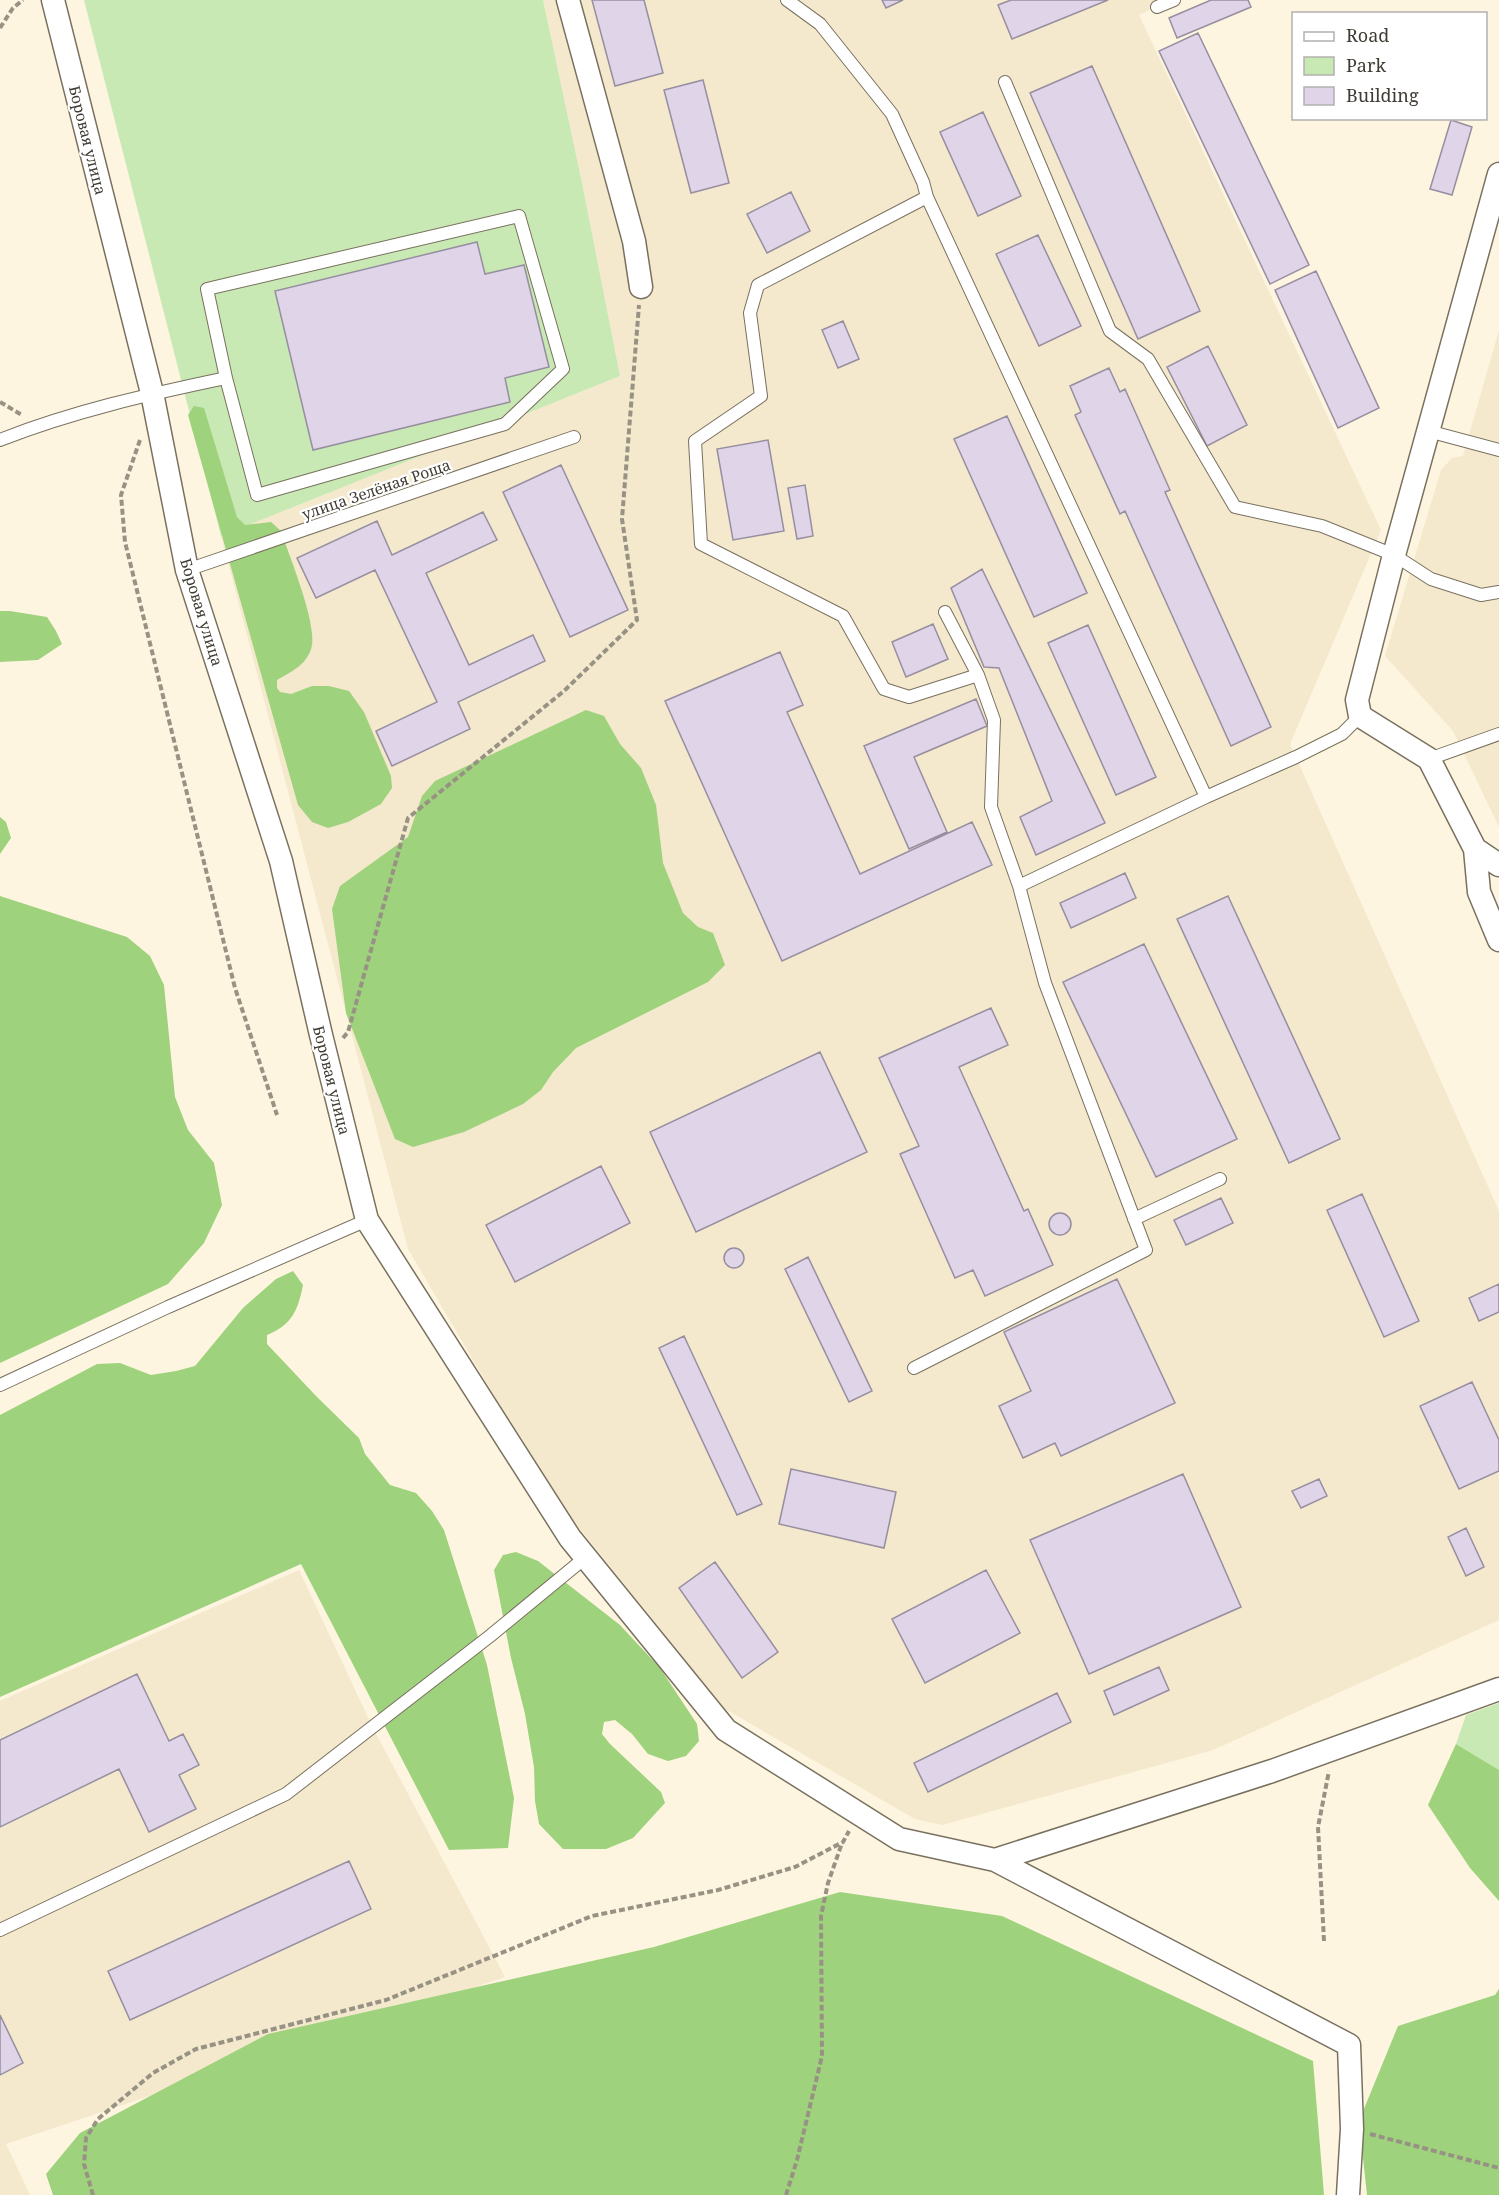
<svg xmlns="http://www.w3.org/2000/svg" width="1499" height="2195" font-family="'Noto Serif',serif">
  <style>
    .built { fill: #f4e8cd }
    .green { fill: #c8e8b4 }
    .forest { fill: #9ed27c }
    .building { fill: #dfd4e8; stroke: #978ea0; stroke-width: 1.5 }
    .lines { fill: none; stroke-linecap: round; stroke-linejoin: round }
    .service-casing { stroke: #79715f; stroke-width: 14 }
    .minor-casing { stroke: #79715f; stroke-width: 25 }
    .path { stroke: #989284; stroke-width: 4; stroke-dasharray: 6 3; stroke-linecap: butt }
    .service { stroke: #fff; stroke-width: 12 }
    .minor { stroke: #fff; stroke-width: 22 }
    .labels { text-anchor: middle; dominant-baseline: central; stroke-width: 4.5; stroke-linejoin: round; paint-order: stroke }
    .street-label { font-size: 15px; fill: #403c34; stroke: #fff }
  </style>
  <rect width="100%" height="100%" fill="#fef5e0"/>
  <path class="built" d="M543,0h627l-31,15 242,515 -91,214 209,467v409l-286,130 -271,75 -27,-6 -190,-110 -174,-216 -143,-244 -187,-713 399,-160 -38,-193z
    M1499,330v497l-46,-96 -68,-75 56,-186 11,-12 11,-2z
    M299,1570l74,158 132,249 -499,167 24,51h-30v-494z"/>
  <path class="green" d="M84,0h459l39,183 38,193 -399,160z
    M1499,1703v67l-43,-26 10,-29z"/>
  <path class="forest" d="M194,406l10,2 33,109 8,8 26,-3 10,9c8,25 38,96 30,118 -5,16 -20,23 -34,31v8l3,4 11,2 21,-8h17l20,5 15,21 27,64 1,12 -11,16 -33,18 -20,6 -16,-6 -14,-17 -110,-390z
    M0,611h10l37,6 9,14 6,13 -24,16 -38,2z
    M586,710l18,6 16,28 21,24 15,37 7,58 20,50 15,14 15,6 12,32 -17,17 -132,66 -23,24 -12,18 -18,14 -59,28 -51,15 -18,-8 -49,-126 -14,-104 8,-23 68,-49 14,-41 13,-15z
    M0,817l6,5 5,16 -11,16z
    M0,896l127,41 23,19 14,29 11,112 13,33 26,33 8,42 -18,38 -36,41 -168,79z
    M293,1271l10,14c-5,25 -11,40 -36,50v9l50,53 42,41 6,16 25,31 26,8 16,18 12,19 43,135 27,133 -6,50 -59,2 -148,-286 -301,133v-282l97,-51 23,-1 31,12 25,-4 19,-5 48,-58 33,-29z
    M516,1552l22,9 82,64 40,43 37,56 2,17 -13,15 -18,5 -20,-7 -16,-20 -17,-14 -11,2 -2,12 8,10 51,48 4,11 -32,35 -27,11h-43l-24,-25 -4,-23 -1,-34 -9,-53 -14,-56 -17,-88 9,-15z
    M1456,1744l43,26v131l-29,-33 -42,-63z
    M840,1892l162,24 311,145 11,134h-1271l-7,-21 34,-41 188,-99 386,-87z
    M1499,1989v206h-132l-8,-74 39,-95 97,-31z"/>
  <path class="building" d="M592,0h52l19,73 -48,13z
    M882,0h21l-17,8z
    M1011,0h97l-96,39 -14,-34z
    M1211,0h37l3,7 -74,31 -8,-20z
    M1198,33l111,232 -39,19 -111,-233z
    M1092,66l108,245 -62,28 -108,-246z
    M703,80l26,103 -38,10 -27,-103z
    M983,112l38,84 -43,20 -38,-84z
    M1451,120l21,7 -20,68 -22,-6z
    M791,192l19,39 -43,22 -20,-39z
    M1038,235l43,91 -42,20 -43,-92z
    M477,242l8,32 39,-9 25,102 -44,11 5,24 -197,48 -38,-159z
    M1316,271l63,137 -41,20 -63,-138z
    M843,321l16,38 -21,9 -16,-38z
    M1208,346l39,79 -40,21 -40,-79z
    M1109,368l11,24 5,-3 45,101 -5,2 106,235 -40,19 -106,-235 -5,3 -45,-99 6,-3 -11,-26z
    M1007,416l80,177 -53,24 -80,-178z
    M768,440l16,91 -51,9 -16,-91z
    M561,465l67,145 -58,27 -67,-145z
    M805,485l8,51 -16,3 -9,-51z
    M483,512l14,28 -71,33 43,92 64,-30 12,26 -87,41 12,27 -78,37 -16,-35 61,-29 -62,-132 -59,28 -19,-40 80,-37 15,34z
    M982,569l123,254 -69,32 -16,-38 32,-16 -53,-133 -15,-1 -33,-79z
    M933,624l15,35 -42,18 -14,-35z
    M1088,625l68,152 -40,18 -68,-152z
    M780,652l23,53 -16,7 73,162 112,-52 20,43 -210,96 -117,-260z
    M976,699l11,27 -73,31 33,75 -38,17 -45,-103z
    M1125,873l11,25 -65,30 -11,-25z
    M1228,896l112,243 -51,24 -112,-244z
    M1144,944l93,195 -81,38 -93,-195z
    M991,1008l17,37 -49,22 65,144 4,-2 25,56 -68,31 -12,-26 -18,8 -55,-124 19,-8 -40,-88z
    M820,1052l47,100 -171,80 -46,-100z
    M601,1166l29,57 -115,59 -29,-57z
    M1362,1194l57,127 -35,16 -57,-127z
    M1221,1198l12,25 -47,22 -12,-25z
    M1049 1224a11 11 0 1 1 22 0a11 11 0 1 1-22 0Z
    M724 1258a10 10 0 1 1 20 0a10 10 0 1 1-20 0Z
    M808,1257l64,134 -23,11 -64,-133z
    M1117,1279l58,124 -114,53 -6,-13 -32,15 -24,-52 32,-15 -27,-59z
    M1499,1284v28l-20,9 -10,-23z
    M684,1336l78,168 -25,11 -78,-167z
    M1472,1382l27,58v31l-40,18 -39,-83z
    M791,1469l105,23 -12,56 -105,-24z
    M1183,1474l58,133 -152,67 -59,-134z
    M1319,1479l8,17 -26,12 -9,-17z
    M1466,1528l18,39 -18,9 -18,-39z
    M715,1562l63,90 -36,26 -63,-90z
    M986,1570l34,63 -95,50 -33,-64z
    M1159,1667l10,23 -55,25 -10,-24z
    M137,1674l32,67 14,-7 16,31 -20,10 17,34 -47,23 -30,-63 -119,58v-87z
    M1057,1693l14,29 -143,70 -14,-29z
    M349,1861l22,48 -241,111 -22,-49z
    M0,2015l23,48 -23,12z"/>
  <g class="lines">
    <g class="service-casing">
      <path id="service" d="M787,0l33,24 72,90 31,68 4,15
        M1157,7l17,-7
        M1005,82l105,249 38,28 87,148 87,19 72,29 37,24 50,16 18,-3
        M1428,431l71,19
        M0,440c73,-29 150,-46 226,-62l-19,-89 312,-73 44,153 -58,55 -248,71 -31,-117
        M187,570l387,-133
        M978,675l-69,22 -25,-8 -41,-73 -142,-72 -6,-103 66,-45 -11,-83 8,-28 169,-88 279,600
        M1429,759l70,-25
        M1019,886l187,-89 90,-40 46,-23 18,-18
        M1134,1219l86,-40
        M914,1368l232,-118 -101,-267 -26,-97 -28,-79 3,-87 -16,-45 -33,-63
        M0,1385l168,-78 199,-87
        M0,1930l286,-136 204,-158 96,-79"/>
    </g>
    <g class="minor-casing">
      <path id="minor" d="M53,0l99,393 35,177 94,291 40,174 46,185 203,318 156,192 173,109 96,21 354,185 3,84 -4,66
        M568,0l66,241 7,46
        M1499,174l-105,381 -37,145 3,16 69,43 46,90 4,43 20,48
        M1475,849l24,16
        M995,1860l277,-89 227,-82"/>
    </g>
    <path class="path" d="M0,28l13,-20 10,-8
      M0,402l22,13
      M140,440l-19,55 4,47 110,446 42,127
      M343,1038l5,-6 60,-214 156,-127 73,-71 -15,-101 17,-214
      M1324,1941l-6,-114 11,-56
      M1370,2134l129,34
      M93,2195l-9,-31 2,-26 12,-19 55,-46 43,-24 190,-49 206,-84 126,-26 77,-23 48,-25 6,-11
      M786,2195l11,-35 25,-104 -1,-140 7,-33 14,-40"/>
    <use href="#service" class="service"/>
    <use href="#minor" class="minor"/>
  </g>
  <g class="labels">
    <g class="street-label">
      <text transform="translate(88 140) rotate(76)">Боровая улица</text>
      <text transform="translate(376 489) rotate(-19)">улица Зелёная Роща</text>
      <text transform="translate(202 612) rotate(73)">Боровая улица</text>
      <text transform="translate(332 1080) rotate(76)">Боровая улица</text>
    </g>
  </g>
  <rect x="1292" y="12" width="195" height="108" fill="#ffffff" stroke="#b3b1ae" stroke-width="1.5"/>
  <rect x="1304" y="32" width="30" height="9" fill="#ffffff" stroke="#b3b1ae" stroke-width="1.5"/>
  <text x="1346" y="42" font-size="18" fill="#403c34">Road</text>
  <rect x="1304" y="57" width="30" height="18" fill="#c8e8b4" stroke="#b3b1ae" stroke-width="1.5"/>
  <text x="1346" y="72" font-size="18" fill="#403c34">Park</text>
  <rect x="1304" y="87" width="30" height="18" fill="#dfd4e8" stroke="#b3b1ae" stroke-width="1.5"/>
  <text x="1346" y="102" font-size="18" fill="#403c34">Building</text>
</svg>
